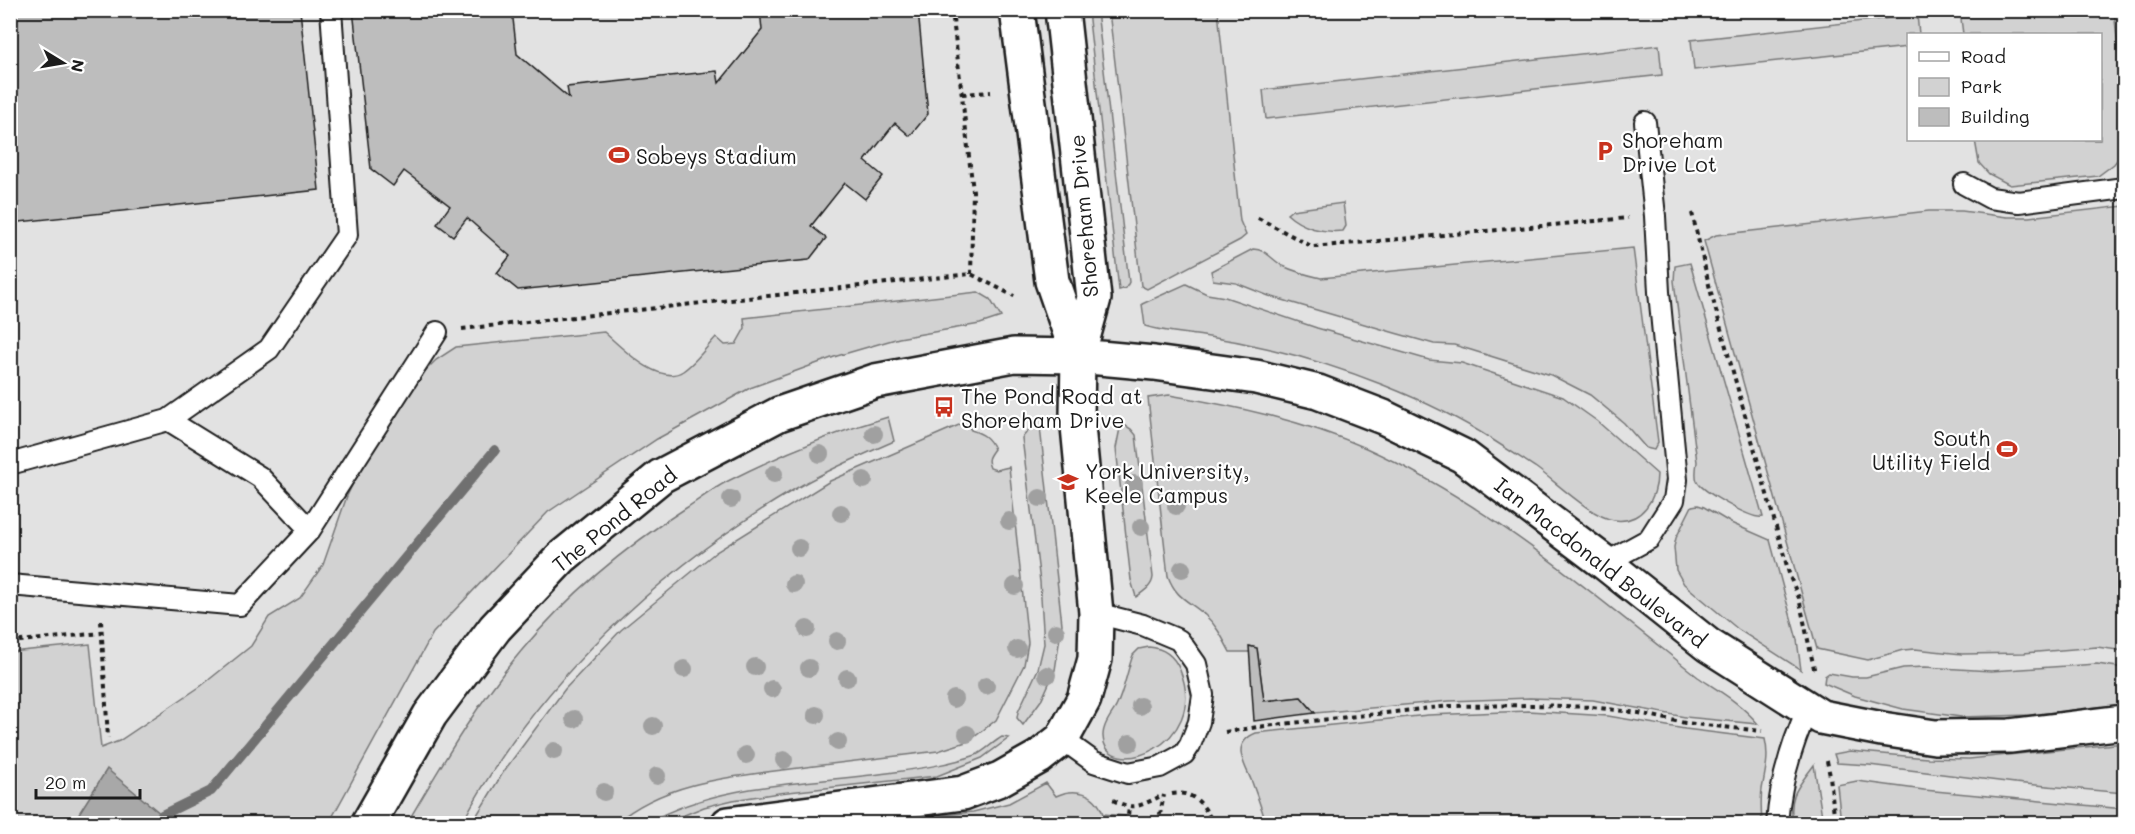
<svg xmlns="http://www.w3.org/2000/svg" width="2135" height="834" font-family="Mali,sans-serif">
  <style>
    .built { fill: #e2e2e2; fill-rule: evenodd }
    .green { fill: #d2d2d2; stroke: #777; stroke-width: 1.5 }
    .water { fill: #a8a8a8; stroke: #707070; stroke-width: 1.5 }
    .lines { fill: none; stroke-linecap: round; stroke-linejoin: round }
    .stream { stroke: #707070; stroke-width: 10 }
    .building { fill: #bdbdbd; stroke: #1c1c1c; stroke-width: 1.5 }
    .lane-casing { stroke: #1c1c1c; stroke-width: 24 }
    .street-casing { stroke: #1c1c1c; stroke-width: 38 }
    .secondary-casing { stroke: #1c1c1c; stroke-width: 38 }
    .path { stroke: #1c1c1c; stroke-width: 4; stroke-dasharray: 4.5 4.5; stroke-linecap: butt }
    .lane { stroke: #fff; stroke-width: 20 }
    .street { stroke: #fff; stroke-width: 33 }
    .secondary { stroke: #fff; stroke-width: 33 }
    .tree { fill: #a0a0a0 }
    .labels { text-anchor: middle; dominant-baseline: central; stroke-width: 4.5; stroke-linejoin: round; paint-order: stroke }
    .poi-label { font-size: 21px; fill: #1c1c1c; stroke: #fff; text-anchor: start }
    .street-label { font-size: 21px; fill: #1c1c1c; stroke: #fff }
  </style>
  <rect width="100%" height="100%" fill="#f2f2f2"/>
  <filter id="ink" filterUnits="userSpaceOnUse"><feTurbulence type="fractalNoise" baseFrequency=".0167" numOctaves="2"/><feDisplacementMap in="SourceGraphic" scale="12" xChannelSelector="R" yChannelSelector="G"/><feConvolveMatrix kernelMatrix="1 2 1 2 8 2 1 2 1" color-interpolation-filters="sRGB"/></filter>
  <g filter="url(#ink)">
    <path class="built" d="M11,11h2113v812h-2113zM1908,34h192v106h-192z"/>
    <path class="green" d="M1088,11h9l32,271 -3,6 -7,2z
      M1109,11h109l22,210 6,14 -6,5 -93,49 -6,-3z
      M1960,11h154l10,90v50l-10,13 -16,12 -88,9 -21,-11 -10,-11 -4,-23h125v-106h-137z
      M1917,15l2,19h-11v13l-214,23 -3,-30z
      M1659,45l3,30 -396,44 -3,-29z
      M1343,203l3,23 -3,5c-20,2 -41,-3 -56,-17l5,-4z
      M2124,206v445l-27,-4 -73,6 -62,1 -47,-5 -12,1 -35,10 -51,-11 -113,-408 12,-6 213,-24h33l45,6h22z
      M1633,248l25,194 -4,8 -8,-2 -22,-25 -34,-28 -39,-20 -80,-25 -17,-5 -20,-1 -39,-11 -126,-37 -33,-13 -23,-3 -2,-9 42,-22c13,0 19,11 30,17 12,6 25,9 38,12z
      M1690,263l73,254c-11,3 -62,-26 -66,-36 -2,-5 -1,-13 0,-19l-23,-181 1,-15z
      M1186,284l21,10 18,3 92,31 112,32 33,3 101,34 34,24 60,53c0,24 -15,50 -43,46 -23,-3 -59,-39 -79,-53 -14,-9 -28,-18 -42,-27 -63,-41 -154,-75 -227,-92 -21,-5 -42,-9 -63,-12 -20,-3 -39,-4 -58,-10l-3,-22z
      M978,292l12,7 11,18 -21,7 -81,14 -62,18 -87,32 -93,51 -109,73 -115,121 -104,190 -318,1v-172l79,-8 11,104 18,-7 82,-55 50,-40 18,-29 31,-19 23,-33 24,-69 19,-40 48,-74 22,-22 20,-13 148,-15c16,14 55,55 79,39 12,-8 23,-23 33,-34l9,8 11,-1 9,-16 -1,-10z
      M1169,395c66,11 136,26 197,53 108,49 201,124 293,198 13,10 26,21 39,31 21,14 44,27 60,47l-73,-7 -92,-17 -63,-2 -81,3 -134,12 -14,-16 -37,4 -7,-53 -7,-2v6h-20c-7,-13 -13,-26 -24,-36 -16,-15 -30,-17 -38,-40l-20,-178z
      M888,417l6,24c-33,15 -67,29 -99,48 -136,80 -258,194 -333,334h-55c35,-59 70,-120 115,-173 47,-56 103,-103 164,-142 14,-9 28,-20 42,-27 51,-26 104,-48 160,-64z
      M966,422l5,8c12,4 18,7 23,19 -5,7 -8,10 -4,19l6,2 13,-3 19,176 -4,22 -28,55 -27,21 -31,10c-44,5 -88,11 -132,16 -65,9 -139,12 -190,56h-144l32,-52 61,-82 56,-59 95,-78 114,-71z
      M1121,423l10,6 5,6 17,142c-1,10 -9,14 -17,20l-5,-17 -15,-132z
      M1031,427h9l22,197 -7,46 -13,29 -19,26 -6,-7 1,-6 20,-43 6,-25 -4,-62 -18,-144z
      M1698,505l6,2 27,16 39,17 27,100 4,30 -62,-40 -55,-46 -8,-14 -2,-23 2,-9 16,-32z
      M1149,647c15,1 25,9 31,23 31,76 -75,113 -77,66 0,-11 8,-21 13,-29 8,-16 11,-36 17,-52l6,-6z
      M2097,664l27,4v36l-94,11 -69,2 -58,-8 -48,-13 -31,-13 1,-7 4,-3 23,4h14l37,-9 22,-1 66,4z
      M1528,711l80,5 77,13 80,10c4,17 1,28 -2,45 -3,12 -2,26 -1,39h-496c-4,-14 -9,-27 -14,-41 -8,-19 -22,-38 4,-49l172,-18z
      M1002,737l7,1 -27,20 -45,18 -158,17 -46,7 -29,7 -39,16h-18c74,-42 166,-39 248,-51 28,-4 55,-8 81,-17 9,-4 17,-13 26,-18z
      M2124,743v50l-109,-10 -146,-18 -32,-2 -3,-9 16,-3 77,7 42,1z
      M1814,765l9,58h-30c-5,-28 5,-36 21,-58z
      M1857,781l67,9 200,19v14h-283l-4,-38z
      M1046,783l10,13c19,-9 40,-4 47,18l22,2 -2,7h-258l108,-11 36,-9z"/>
    <path class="water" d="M107,769l55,46 -5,8h-84z"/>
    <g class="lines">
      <path class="stream" d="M162,815l49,-24 284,-341"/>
    </g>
    <path class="building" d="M10,10h290l19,180 -309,33z
      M353,10h159l5,44 52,44 -2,-11 150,-16 2,12 43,-53 -2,-20h158l10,104 -18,22 -15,-13 -30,38 18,15 -18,23 -20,-16 -34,43 15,12 -17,22 -291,30 -21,-17 13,-17 -43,-38 -14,18 -16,-12 13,-18 -46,-35 -11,15 -22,-17z
      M1249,646l8,2 7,53 37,-4 14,16 -61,8z"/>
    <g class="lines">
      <g class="lane-casing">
        <path id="lane" d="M1964,184l26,14 29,4 105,-14
          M168,420l92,57 50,53
          M10,464l158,-44 101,-71 78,-114 -16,-225
          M1605,563l44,-24 25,-39 3,-20 -18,-188 -4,-76 -10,-94
          M10,585l230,20 70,-75 127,-198
          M1062,739l32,23 34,11 32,-6 24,-13 6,-9 9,-23 4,-27 -7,-31 -17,-24 -36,-15 -47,-12
          M1777,824c3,-42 14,-78 31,-116"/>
      </g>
      <g class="street-casing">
        <path id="street" d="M728,824l235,-31 37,-14 39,-22 23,-18 22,-40 11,-40 1,-46 -19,-197 1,-60"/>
      </g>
      <g class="secondary-casing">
        <path id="secondary" d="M1017,10l35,271 26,75
          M1062,10l32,288 -16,58
          M368,824l62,-109 65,-87 67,-71 99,-81 118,-62 96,-33 139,-26 64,1 76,7 102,14 62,15 65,25 80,39 142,107 103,82 113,72 61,12 53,8 75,-1 114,-14"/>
      </g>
      <path class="path" d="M952,10l21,181 -2,83
        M962,94l29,-2
        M1692,213l18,76 80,288 9,21 16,75
        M1258,218l55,29 315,-29
        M462,329l509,-55 43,22
        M101,621l7,117
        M10,642l92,-9
        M1225,732l40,-6 185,-20 84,-1 58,2 47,6 46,10 77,8
        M1827,761l3,15 5,48
        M1172,794c21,-4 33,11 41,30
        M1113,800c21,11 26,6 46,-3
        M1127,824l2,-17
        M1158,824l6,-29"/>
      <use href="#lane" class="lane"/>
      <use href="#street" class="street"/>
      <use href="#secondary" class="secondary"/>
    </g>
    <g class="tree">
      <circle cx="874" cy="434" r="9"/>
      <circle cx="820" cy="454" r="9"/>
      <circle cx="774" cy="474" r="9"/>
      <circle cx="864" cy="480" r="9"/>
      <circle cx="1134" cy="484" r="9"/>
      <circle cx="1040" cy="498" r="9"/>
      <circle cx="731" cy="499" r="9"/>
      <circle cx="1176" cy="506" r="9"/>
      <circle cx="841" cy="513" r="9"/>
      <circle cx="1009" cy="521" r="9"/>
      <circle cx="1141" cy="527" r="9"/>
      <circle cx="799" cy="548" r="9"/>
      <circle cx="1182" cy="569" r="9"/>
      <circle cx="794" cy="584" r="9"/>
      <circle cx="1015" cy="586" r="9"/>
      <circle cx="807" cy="629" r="9"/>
      <circle cx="1056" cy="632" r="9"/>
      <circle cx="837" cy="641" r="9"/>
      <circle cx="1017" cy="649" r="9"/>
      <circle cx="755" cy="667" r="9"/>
      <circle cx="809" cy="668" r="9"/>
      <circle cx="684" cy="669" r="9"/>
      <circle cx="1047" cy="675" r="9"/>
      <circle cx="847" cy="678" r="9"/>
      <circle cx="986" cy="686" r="9"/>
      <circle cx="772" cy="689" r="9"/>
      <circle cx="954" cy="699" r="9"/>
      <circle cx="1140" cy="706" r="9"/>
      <circle cx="816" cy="715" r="9"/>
      <circle cx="574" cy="719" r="9"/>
      <circle cx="653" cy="726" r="9"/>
      <circle cx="967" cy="734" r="9"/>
      <circle cx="838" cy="742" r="9"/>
      <circle cx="1130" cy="743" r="9"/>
      <circle cx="554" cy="751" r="9"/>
      <circle cx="746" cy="755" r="9"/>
      <circle cx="784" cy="760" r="9"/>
      <circle cx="657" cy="776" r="9"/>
      <circle cx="604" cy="792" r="9"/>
    </g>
  </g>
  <defs>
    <g id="parking-bare" transform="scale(1.62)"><path d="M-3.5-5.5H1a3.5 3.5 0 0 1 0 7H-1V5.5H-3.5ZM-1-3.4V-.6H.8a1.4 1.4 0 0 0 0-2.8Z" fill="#c8321e" stroke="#fff" stroke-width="2.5" paint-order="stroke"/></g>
    <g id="stadium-bare" transform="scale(1.62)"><path d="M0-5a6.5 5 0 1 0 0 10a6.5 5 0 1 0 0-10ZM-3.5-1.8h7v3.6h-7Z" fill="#c8321e" stroke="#fff" stroke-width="2.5" paint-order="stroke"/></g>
    <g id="bus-bare" transform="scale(1.62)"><path d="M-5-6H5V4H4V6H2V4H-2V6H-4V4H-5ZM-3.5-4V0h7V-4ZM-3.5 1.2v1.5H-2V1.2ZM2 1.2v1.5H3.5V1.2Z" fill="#c8321e" stroke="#fff" stroke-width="2.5" paint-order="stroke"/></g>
    <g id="university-bare" transform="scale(1.62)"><path d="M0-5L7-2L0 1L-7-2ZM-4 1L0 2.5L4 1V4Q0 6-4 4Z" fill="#c8321e" stroke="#fff" stroke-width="2.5" paint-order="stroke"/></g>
  </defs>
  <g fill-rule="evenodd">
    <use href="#parking-bare" x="1605" y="151"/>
    <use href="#stadium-bare" x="619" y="155"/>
    <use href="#bus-bare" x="944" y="407"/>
    <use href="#stadium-bare" x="2007" y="449"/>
    <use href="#university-bare" x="1068" y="482"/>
  </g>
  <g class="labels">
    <g class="poi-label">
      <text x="1622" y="139">Shoreham<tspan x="1622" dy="24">Drive Lot</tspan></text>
      <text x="636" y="155">Sobeys Stadium</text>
      <text x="961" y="395">The Pond Road at<tspan x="961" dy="24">Shoreham Drive</tspan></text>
      <text x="1990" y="437" text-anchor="end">South<tspan x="1990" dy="24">Utility Field</tspan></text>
      <text x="1085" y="470">York University,<tspan x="1085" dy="24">Keele Campus</tspan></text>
    </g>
    <g class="street-label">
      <text transform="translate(1083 216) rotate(-95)">Shoreham Drive</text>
      <text transform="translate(614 519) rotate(-39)">The Pond Road</text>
      <text transform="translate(1601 562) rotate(38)">Ian Macdonald Boulevard</text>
    </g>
  </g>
  <rect width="2135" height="834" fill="none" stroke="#fff" stroke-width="36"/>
  <rect x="18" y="18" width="2099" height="798" fill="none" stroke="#1c1c1c" stroke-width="2" filter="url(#ink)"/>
  <rect x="1907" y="33" width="195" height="108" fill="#ffffff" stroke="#a4a4a4" stroke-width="1.5"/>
  <rect x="1919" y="52" width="30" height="9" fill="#ffffff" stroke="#a4a4a4" stroke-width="1.5"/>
  <text x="1961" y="63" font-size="18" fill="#1c1c1c">Road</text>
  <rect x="1919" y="78" width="30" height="18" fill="#d2d2d2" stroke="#a4a4a4" stroke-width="1.5"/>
  <text x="1961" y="93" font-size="18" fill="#1c1c1c">Park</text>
  <rect x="1919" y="108" width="30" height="18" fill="#bdbdbd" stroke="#a4a4a4" stroke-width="1.5"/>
  <text x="1961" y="123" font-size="18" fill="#1c1c1c">Building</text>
  <g transform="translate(63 63) rotate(101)" stroke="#ffffff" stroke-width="4.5" paint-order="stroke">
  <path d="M0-4.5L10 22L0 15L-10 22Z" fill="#1c1c1c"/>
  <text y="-9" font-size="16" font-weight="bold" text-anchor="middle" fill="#1c1c1c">N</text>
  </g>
  <path d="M36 789v9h104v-9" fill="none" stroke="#1c1c1c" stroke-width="3"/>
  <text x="45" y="789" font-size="18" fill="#1c1c1c" stroke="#ffffff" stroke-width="4.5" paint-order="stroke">20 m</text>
</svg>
